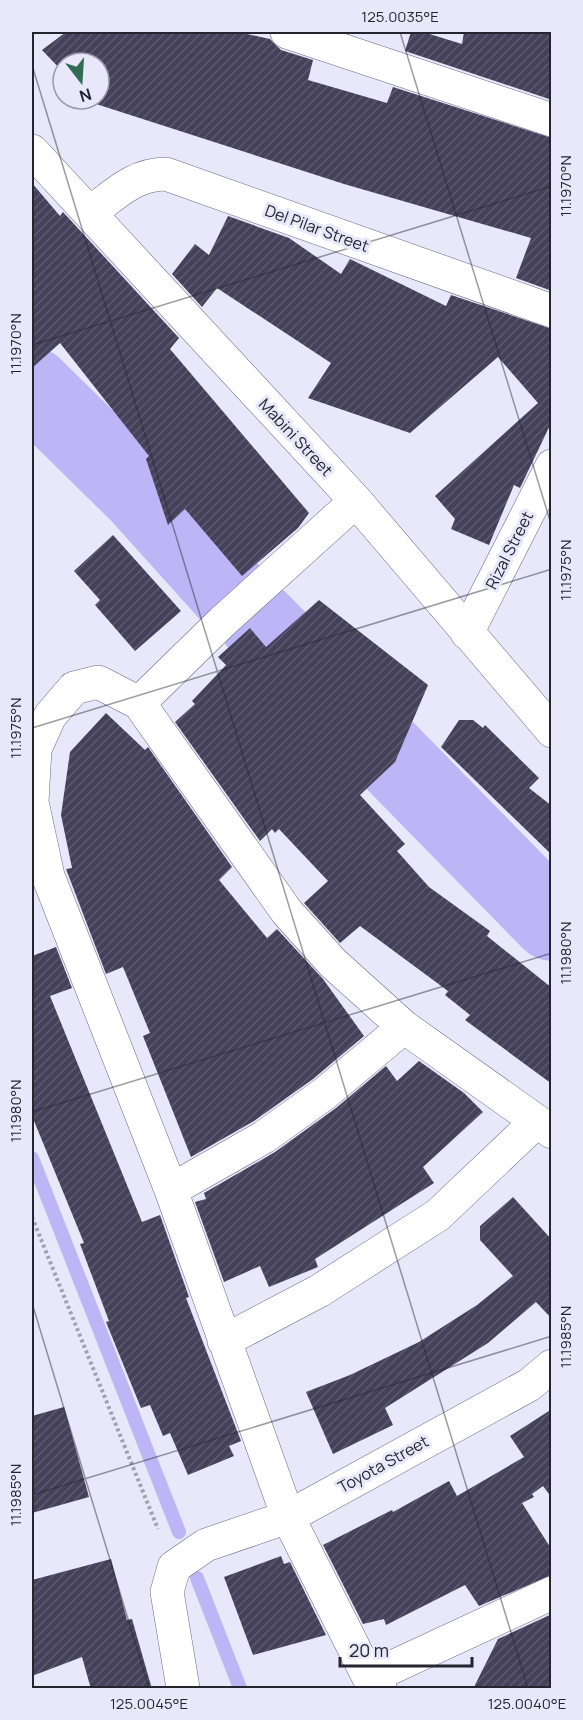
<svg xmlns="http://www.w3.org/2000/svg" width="583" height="1720" font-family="Manrope,sans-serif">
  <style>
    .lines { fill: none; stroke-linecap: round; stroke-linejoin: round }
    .stream { stroke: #beb5f7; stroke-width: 14 }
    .river { stroke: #beb5f7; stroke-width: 80 }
    .building { fill: url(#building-hatch) }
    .minor-casing { stroke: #6b6783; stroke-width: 34 }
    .path { stroke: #a2a0b0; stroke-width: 4; stroke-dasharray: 3 3; stroke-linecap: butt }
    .minor { stroke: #fff; stroke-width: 33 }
    .ticks { fill: none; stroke: #25242f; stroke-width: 1.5; stroke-opacity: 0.45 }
    .labels { text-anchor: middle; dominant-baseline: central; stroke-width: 6; stroke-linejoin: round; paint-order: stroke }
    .street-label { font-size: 16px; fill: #25242f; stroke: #e9e7fa }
    .neatline { fill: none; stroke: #25242f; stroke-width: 2 }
    .ticks-label { font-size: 15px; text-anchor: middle; fill: #25242f }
  </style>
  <defs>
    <pattern id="building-hatch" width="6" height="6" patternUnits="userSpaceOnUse" patternTransform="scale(1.5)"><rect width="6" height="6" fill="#45415b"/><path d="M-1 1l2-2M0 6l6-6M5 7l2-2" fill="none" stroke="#5d5a6f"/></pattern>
  </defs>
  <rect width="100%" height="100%" fill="#e9e7fa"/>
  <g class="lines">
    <path class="stream" d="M32,1158l147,374
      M197,1578l43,110"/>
    <path class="river" d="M32,387l108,106 90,100
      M258,621l294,300"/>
  </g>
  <path class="building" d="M66,32h172l32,7 11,11 32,10 -5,20 79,23 6,-16 159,51v153l-36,-13 15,-40 -187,-54 -251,-81 -4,-4h10v-36h-36v9l-21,-22z
    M411,32h12l39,12 2,-12h88v68l-147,-49z
    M32,183l28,33 3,-4 116,126 -9,11 139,164 -11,15 -56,48 -57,-67 -17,16 -22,-66 3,-3 -89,-113 -28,25z
    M228,216l61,22 52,36 9,-15 96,47 5,-11 101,34v92l-32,67 -6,-3 -25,60 -38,-16 4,-10 -20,-23 103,-93 -40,-46 -88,76 -102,-35 23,-35 -114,-75 -15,19 -30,-33 23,-30 14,11z
    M113,535l68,76 -46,40 -40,-46 5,-5 -26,-29z
    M319,600l109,85 -33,77 -35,33 45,49 -8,7 32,36 61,44 -3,5 65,52v96l-87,-64 5,-5 -25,-20 3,-4 -88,-65 -20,17 -36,-40 24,-22 -49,-52 -4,4 -3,-4 -12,12 -85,-119 20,-18 -3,-3 34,-36 -8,-8 32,-29 16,19z
    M106,713l39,37 3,-3 84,120 -13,13 48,58 10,-9 46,50 41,57 -51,43 -59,42 -63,36 -48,-121 7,-3 -27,-66 -17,7 -40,-105 6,-1 -11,-53 9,-63z
    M459,720h14l10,8 2,-3 54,53 -10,10 23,18v49l-111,-108z
    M56,947l16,41 -22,8 92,226 18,-7 29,82 -3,1 55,143 -12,5 5,10 -46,19 -18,-42 -7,3 -13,-31 -9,3 -35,-86 3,-1 -29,-77 4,-1 -52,-127v-160z
    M419,1061l45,32 19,19 -60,55 11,16 -119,76 3,8 -49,20 -9,-21 -36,16 -29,-80 11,-3 -2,-6 71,-41 61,-44 50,-42 11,15z
    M513,1197l39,43v79l-16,-17 -48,41 -103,65 8,17 -60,29 -27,-62 44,-17 69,-33 58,-37 36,-29 -33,-36v-14z
    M64,1407l25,90 -57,16v-97z
    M552,1409v89l-9,-12 -11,8 2,3 -12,6 30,47v25l-73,31 -14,-21 -79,40 -2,-6 -21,5 -40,-79 69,-35 1,2 56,-31 8,15 67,-39 -14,-21z
    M281,1556l3,8 6,-2 36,73 -73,20 -29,-78z
    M111,1559l16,61 5,-1 20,70h-61l-9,-32 -50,19v-96z
    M552,1614v75h-79l25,-50z"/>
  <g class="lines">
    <g class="minor-casing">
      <path id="minor" d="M287,32l265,88
        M32,151l324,350 196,230
        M90,213c24,-18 44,-39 76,-39l386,137
        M467,633l85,-167
        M139,703l83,-81 134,-121
        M171,1190l93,-53 60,-43 80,-67
        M224,1341l95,-50 119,-76 98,-93
        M369,1678l183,-85
        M183,1688l-16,-96 7,-25 32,-22 82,-28 241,-132 23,-19
        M380,1688l-11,-10 -81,-161 -117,-327 -123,-314 -16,-74 3,-53 15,-33 24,-28 24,-6 41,21 148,209 46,51 71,64 148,105"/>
    </g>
    <path class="path" d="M32,1217l126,312"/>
    <use href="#minor" class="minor"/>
  </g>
  <path class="ticks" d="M400,32l152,495M32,65l496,1623M32,345l520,-159M32,728l520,-159M32,1112l520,-159M32,1303l117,385M32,1495l520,-159"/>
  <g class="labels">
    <g class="street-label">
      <text transform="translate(317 228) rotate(20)">Del Pilar Street</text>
      <text transform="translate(296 437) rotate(47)">Mabini Street</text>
      <text transform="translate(509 550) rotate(-63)">Rizal Street</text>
      <text transform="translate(383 1464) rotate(-29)">Toyota Street</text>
    </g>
  </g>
  <rect width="583" height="1720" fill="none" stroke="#e9e7fa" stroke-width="66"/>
  <g transform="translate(81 81) rotate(163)"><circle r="28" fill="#e9e7fa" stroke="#9b99a9" stroke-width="1.5"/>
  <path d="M0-4.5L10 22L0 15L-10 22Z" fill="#336b53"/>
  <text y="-9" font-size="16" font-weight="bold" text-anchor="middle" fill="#25242f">N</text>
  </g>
  <path d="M340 1657v9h132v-9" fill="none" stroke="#25242f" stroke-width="3"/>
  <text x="349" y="1657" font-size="18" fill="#25242f" stroke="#e9e7fa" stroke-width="4.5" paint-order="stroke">20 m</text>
  <rect x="33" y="33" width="517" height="1654" class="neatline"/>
  <g class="ticks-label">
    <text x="400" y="22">125.0035°E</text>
    <text transform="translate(566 186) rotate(-90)" y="5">11.1970°N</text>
    <text transform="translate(16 344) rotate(-90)" y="5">11.1970°N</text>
    <text transform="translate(566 570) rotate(-90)" y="5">11.1975°N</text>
    <text transform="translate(16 728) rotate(-90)" y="5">11.1975°N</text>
    <text transform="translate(566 953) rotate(-90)" y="5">11.1980°N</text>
    <text transform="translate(16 1111) rotate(-90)" y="5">11.1980°N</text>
    <text transform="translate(566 1337) rotate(-90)" y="5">11.1985°N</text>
    <text transform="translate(16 1495) rotate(-90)" y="5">11.1985°N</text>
    <text x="149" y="1709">125.0045°E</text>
    <text x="527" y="1709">125.0040°E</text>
  </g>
</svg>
